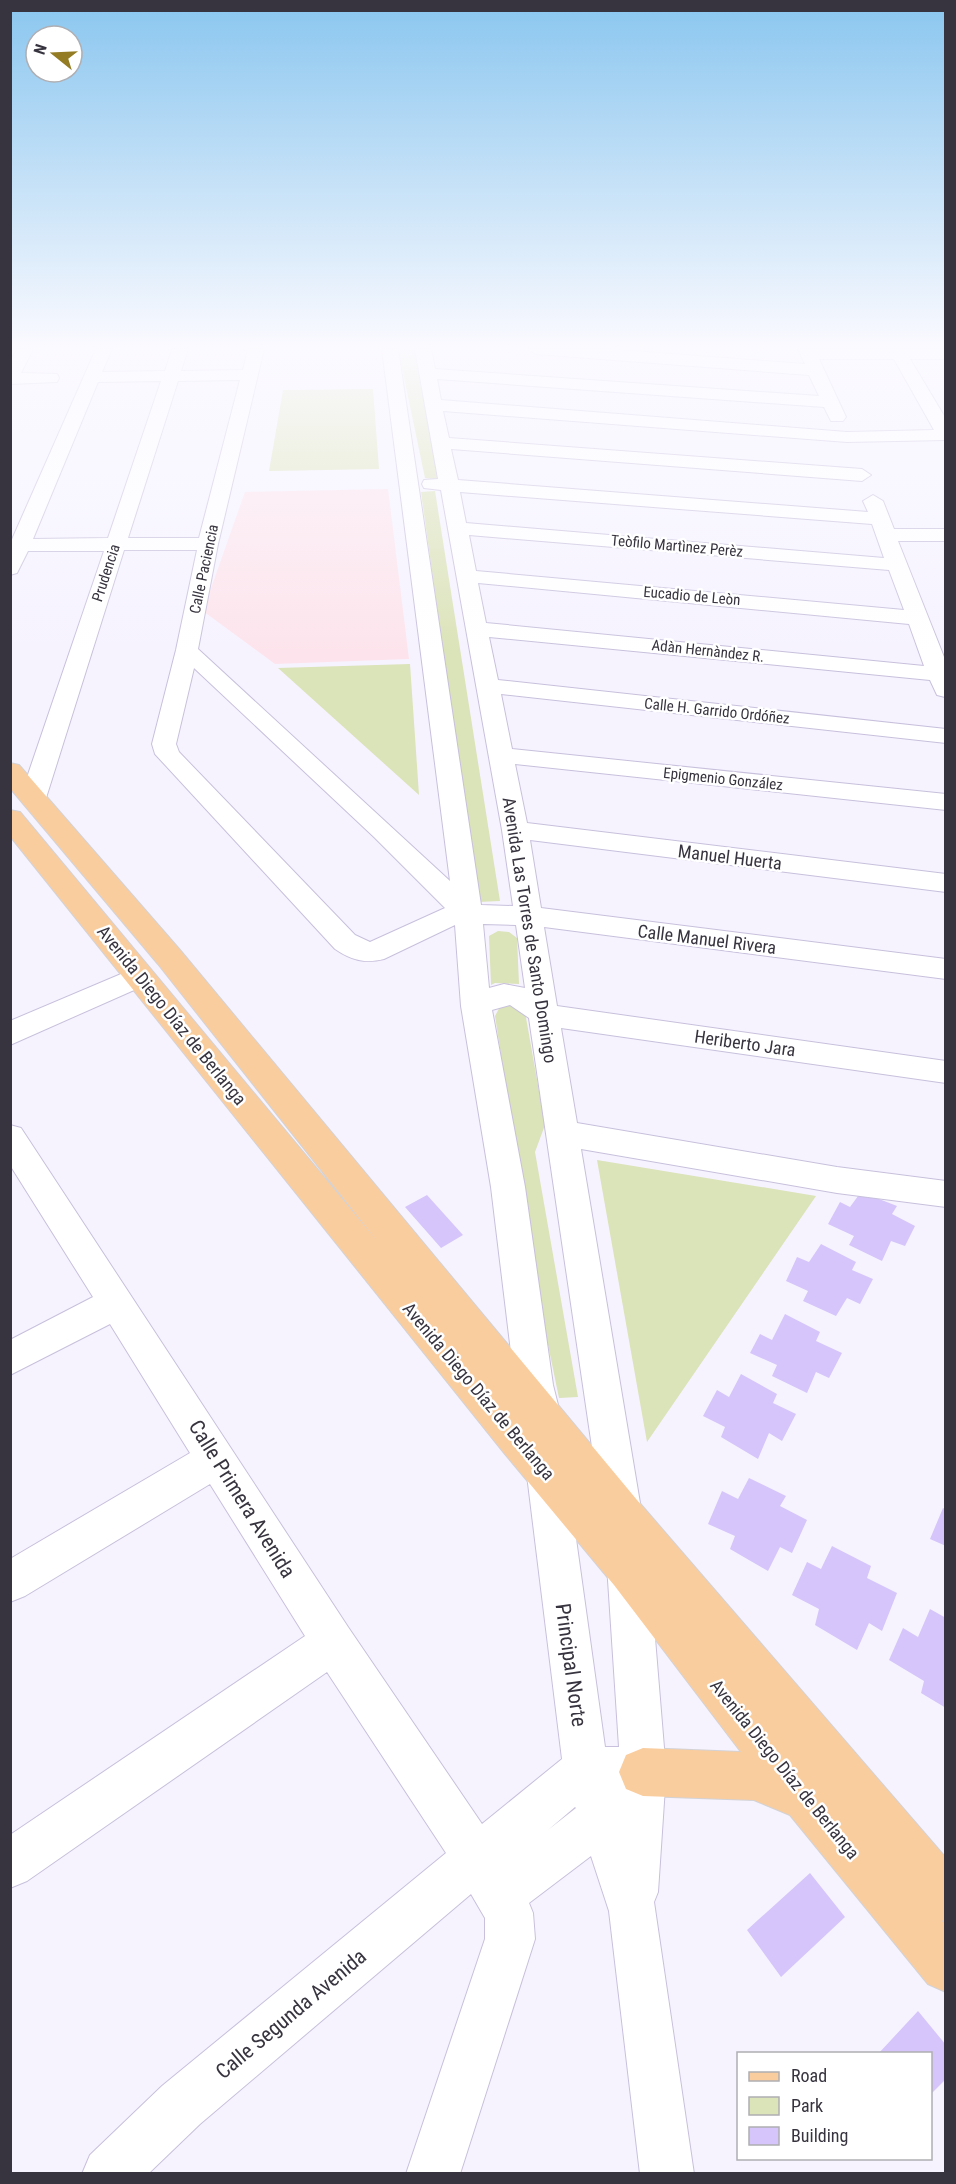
<svg xmlns="http://www.w3.org/2000/svg" width="956" height="2184" font-family="'Roboto Condensed',sans-serif">
  <style>
    .industrial { fill: #fde4ec }
    .green { fill: #dbe3b8 }
    .building { fill: #d5c5fa }
    .lines { fill: none; stroke-linecap: round; stroke-linejoin: round }
    .minor-casing { stroke: #c8c0dc; stroke-width: 2 }
    .major-casing { stroke: #d3d2d5; stroke-width: 2 }
    .minor { fill: #fff; fill-rule: evenodd }
    .major { fill: #facd9e; fill-rule: evenodd }
    .labels { text-anchor: middle; dominant-baseline: central; stroke-width: 5; stroke-linejoin: round; paint-order: stroke }
    .far-street-label { font-size: 15px; fill: #38343f; stroke: #fff }
    .street-label { font-size: 18px; fill: #38343f; stroke: #fff }
    .near-street-label { font-size: 21px; fill: #38343f; stroke: #fff }
  </style>
  <rect width="100%" height="100%" fill="#f6f3ff"/>
  <path class="industrial" d="M388,489l21,170 -134,5 -72,-53 42,-119z"/>
  <path class="green" d="M398,349h22l17,130 -12,-1z
    M373,389l6,80 -110,2 14,-81z
    M435,491l65,410 -22,1 -57,-410z
    M410,664l9,131 -141,-127z
    M498,931l11,1 8,6 2,46 -24,-1 -4,2 -2,-49z
    M507,1002l18,10 20,113 -10,27 43,245 -19,1 -19,-92 -45,-290 7,-13z
    M597,1160l219,36 -169,246z"/>
  <path class="building" d="M861,1192l36,14 -5,8 23,12 -10,20 -14,-5 -9,20 -33,-16 5,-9 -26,-12 12,-22 10,5z
    M427,1195l36,40 -22,13 -36,-41z
    M821,1244l35,18 -4,8 21,9 -13,25 -13,-6 -11,18 -33,-15 5,-10 -22,-10 11,-24 12,5z
    M785,1314l35,18 -4,9 26,12 -13,25 -13,-6 -9,21 -35,-17 5,-11 -27,-12 10,-19 12,6z
    M741,1374l36,20 -4,9 23,11 -14,27 -13,-8 -11,26 -37,-22 4,-10 -22,-11 14,-26 12,7z
    M749,1478l37,18 -6,10 27,14 -15,33 -12,-6 -12,24 -38,-22 5,-13 -27,-12 14,-33 16,8z
    M943,1508l3,2v36l-16,-7z
    M832,1546l39,20 -4,12 30,15 -15,38 -13,-8 -12,27 -42,-25 4,-16 -27,-14 15,-33 14,7z
    M930,1609l16,9v90l-25,-15 3,-12 -35,-21 14,-32 15,9z
    M810,1873l35,44 -64,60 -34,-47z
    M918,2011l28,34v34l-16,16v-41h-52z"/>
  <g class="lines">
    <g class="minor-casing">
      <path id="minor" d="M17,349h16l-12,24 36,1 2,4 -2,4 -47,2v-22z
        M96,349h16l-10,23 63,-1 7,-22h16l-7,22 62,-1 5,-21h16l-46,195 -20,105 252,232 -68,-532h16l83,556 32,1 -11,-76 -61,-340 -17,-2 -2,-4 2,-4 14,-1 -23,-130h16l4,20 384,27 -10,-21 -273,-21 -8,-5h78l199,15 -7,-15h148v10h-36l36,60v21l-99,2 -404,-31 6,27 413,31 9,6 -9,6 -411,-32 7,31 410,32 -5,-11 10,-6 10,6 11,28h52v12h-48l48,121 -1,35 -8,-2 -7,-15 -441,-43 9,43 448,49v14l-445,-49 11,55 434,45v16l-431,-46 12,59 419,51v18l-416,-52 11,68 405,51v20l-402,-52 13,79 389,55v22l-385,-55 16,95 260,44 109,14v26l-109,-14 -256,-44 61,366 -6,14 -14,5 -14,-5 -6,-14 -73,-497 -19,-13 -18,5 33,177 28,198 8,32 -5,12 -14,5 -14,-5 -13,-44 -24,-198 -30,-181 -6,-81 -71,34c-19,5 -33,1 -49,-10l-180,-195 -3,-10 24,-94 21,-100h-73l-78,248 -4,5 -9,3 -9,-3 -4,-5 84,-247h-76l-11,22 -7,2v-31zM819,359h75l40,71 -87,2 -406,-32 -4,-21 387,28 7,14h12l3,-4zM240,380l-41,158h-71l50,-157zM161,381l-53,157 -75,1 65,-157zM460,492l412,32 12,34 -418,-35zM469,535l420,35 15,40 -428,-39zM478,583l431,41 15,42 -438,-43zM194,668l180,169 71,71 -75,34 -15,-7 -176,-183 -3,-8zM483,924l33,1 9,63 -21,-4 -15,4z
        M140,966l10,3 5,7 -5,7 -140,62v-24z
        M10,1125l11,3 327,499 134,197 80,-65 -36,-292 6,-13 14,-5 14,5 6,13 39,280h14l-12,-182 6,-14 15,-6 15,6 6,14 17,207 -8,120 -4,10 40,272h-54l-31,-263 -18,-55 -62,47 4,10 2,26 -75,235h-54l79,-235v-21l-14,-24 -271,230 -52,50h-66l8,-19 72,-69 284,-233 -119,-181 -300,209 -17,7v-53l295,-199 -95,-152 -185,112 -15,6v-43l180,-106 -80,-129 -100,51v-35l83,-43 -83,-132zM575,1807l1,1 -28,22z"/>
    </g>
    <g class="major-casing">
      <path id="major" d="M10,763l9,2 161,185 457,550 309,358v64l-5,-2 5,5v67l-18,-8 -138,-169 -36,-15 -111,-4 -17,-7 -7,-17 7,-17 17,-7 98,4 -127,-167 -109,-131 -495,-618v-26l10,2 358,430 -220,-278 -148,-176z"/>
    </g>
    <use href="#minor" class="minor"/>
    <use href="#major" class="major"/>
  </g>
  <linearGradient id="sky" x2="0" y2="1"><stop stop-color="#8ac6ef"/><stop offset="0.53" stop-color="#fbfaff"/><stop offset="1" stop-color="#fbfaff" stop-opacity="0"/></linearGradient>
  <rect width="956" height="655" fill="url(#sky)"/>
  <g class="labels">
    <g class="far-street-label">
      <text transform="translate(677 546) rotate(5)">Teòfilo Martìnez Perèz</text>
      <text transform="translate(204 569) rotate(-78)">Calle Paciencia</text>
      <text transform="translate(106 573) rotate(-72)">Prudencia</text>
      <text transform="translate(692 596) rotate(5)">Eucadio de Leòn</text>
      <text transform="translate(708 651) rotate(6)">Adàn Hernàndez R.</text>
      <text transform="translate(717 711) rotate(6)">Calle H. Garrido Ordóñez</text>
      <text transform="translate(723 779) rotate(6)">Epigmenio González</text>
    </g>
    <g class="street-label">
      <text transform="translate(730 857) rotate(7)">Manuel Huerta</text>
      <text transform="translate(530 930) rotate(81)">Avenida Las Torres de Santo Domingo</text>
      <text transform="translate(707 939) rotate(7)">Calle Manuel Rivera</text>
      <text transform="translate(172 1015) rotate(51)">Avenida Diego Díaz de Berlanga</text>
      <text transform="translate(745 1043) rotate(8)">Heriberto Jara</text>
      <text transform="translate(479 1391) rotate(50)">Avenida Diego Díaz de Berlanga</text>
      <text transform="translate(785 1769) rotate(51)">Avenida Diego Díaz de Berlanga</text>
    </g>
    <g class="near-street-label">
      <text transform="translate(242 1499) rotate(58)">Calle Primera Avenida</text>
      <text transform="translate(571 1665) rotate(82)">Principal Norte</text>
      <text transform="translate(291 2014) rotate(-40)">Calle Segunda Avenida</text>
    </g>
  </g>
  <rect width="956" height="2184" fill="none" stroke="#38343f" stroke-width="24"/>
  <rect x="737" y="2052" width="195" height="108" fill="#ffffff" stroke="#afaeb2" stroke-width="1.5"/>
  <rect x="749" y="2072" width="30" height="9" fill="#facd9e" stroke="#afaeb2" stroke-width="1.5"/>
  <text x="791" y="2082" font-size="18" fill="#38343f">Road</text>
  <rect x="749" y="2097" width="30" height="18" fill="#dbe3b8" stroke="#afaeb2" stroke-width="1.5"/>
  <text x="791" y="2112" font-size="18" fill="#38343f">Park</text>
  <rect x="749" y="2127" width="30" height="18" fill="#d5c5fa" stroke="#afaeb2" stroke-width="1.5"/>
  <text x="791" y="2142" font-size="18" fill="#38343f">Building</text>
  <g transform="translate(54 54) rotate(288)"><circle r="28" fill="#ffffff" stroke="#afaeb2" stroke-width="1.5"/>
  <path d="M0-4.5L10 22L0 15L-10 22Z" fill="#937c23"/>
  <text y="-9" font-size="16" font-weight="bold" text-anchor="middle" fill="#38343f">N</text>
  </g>
</svg>
